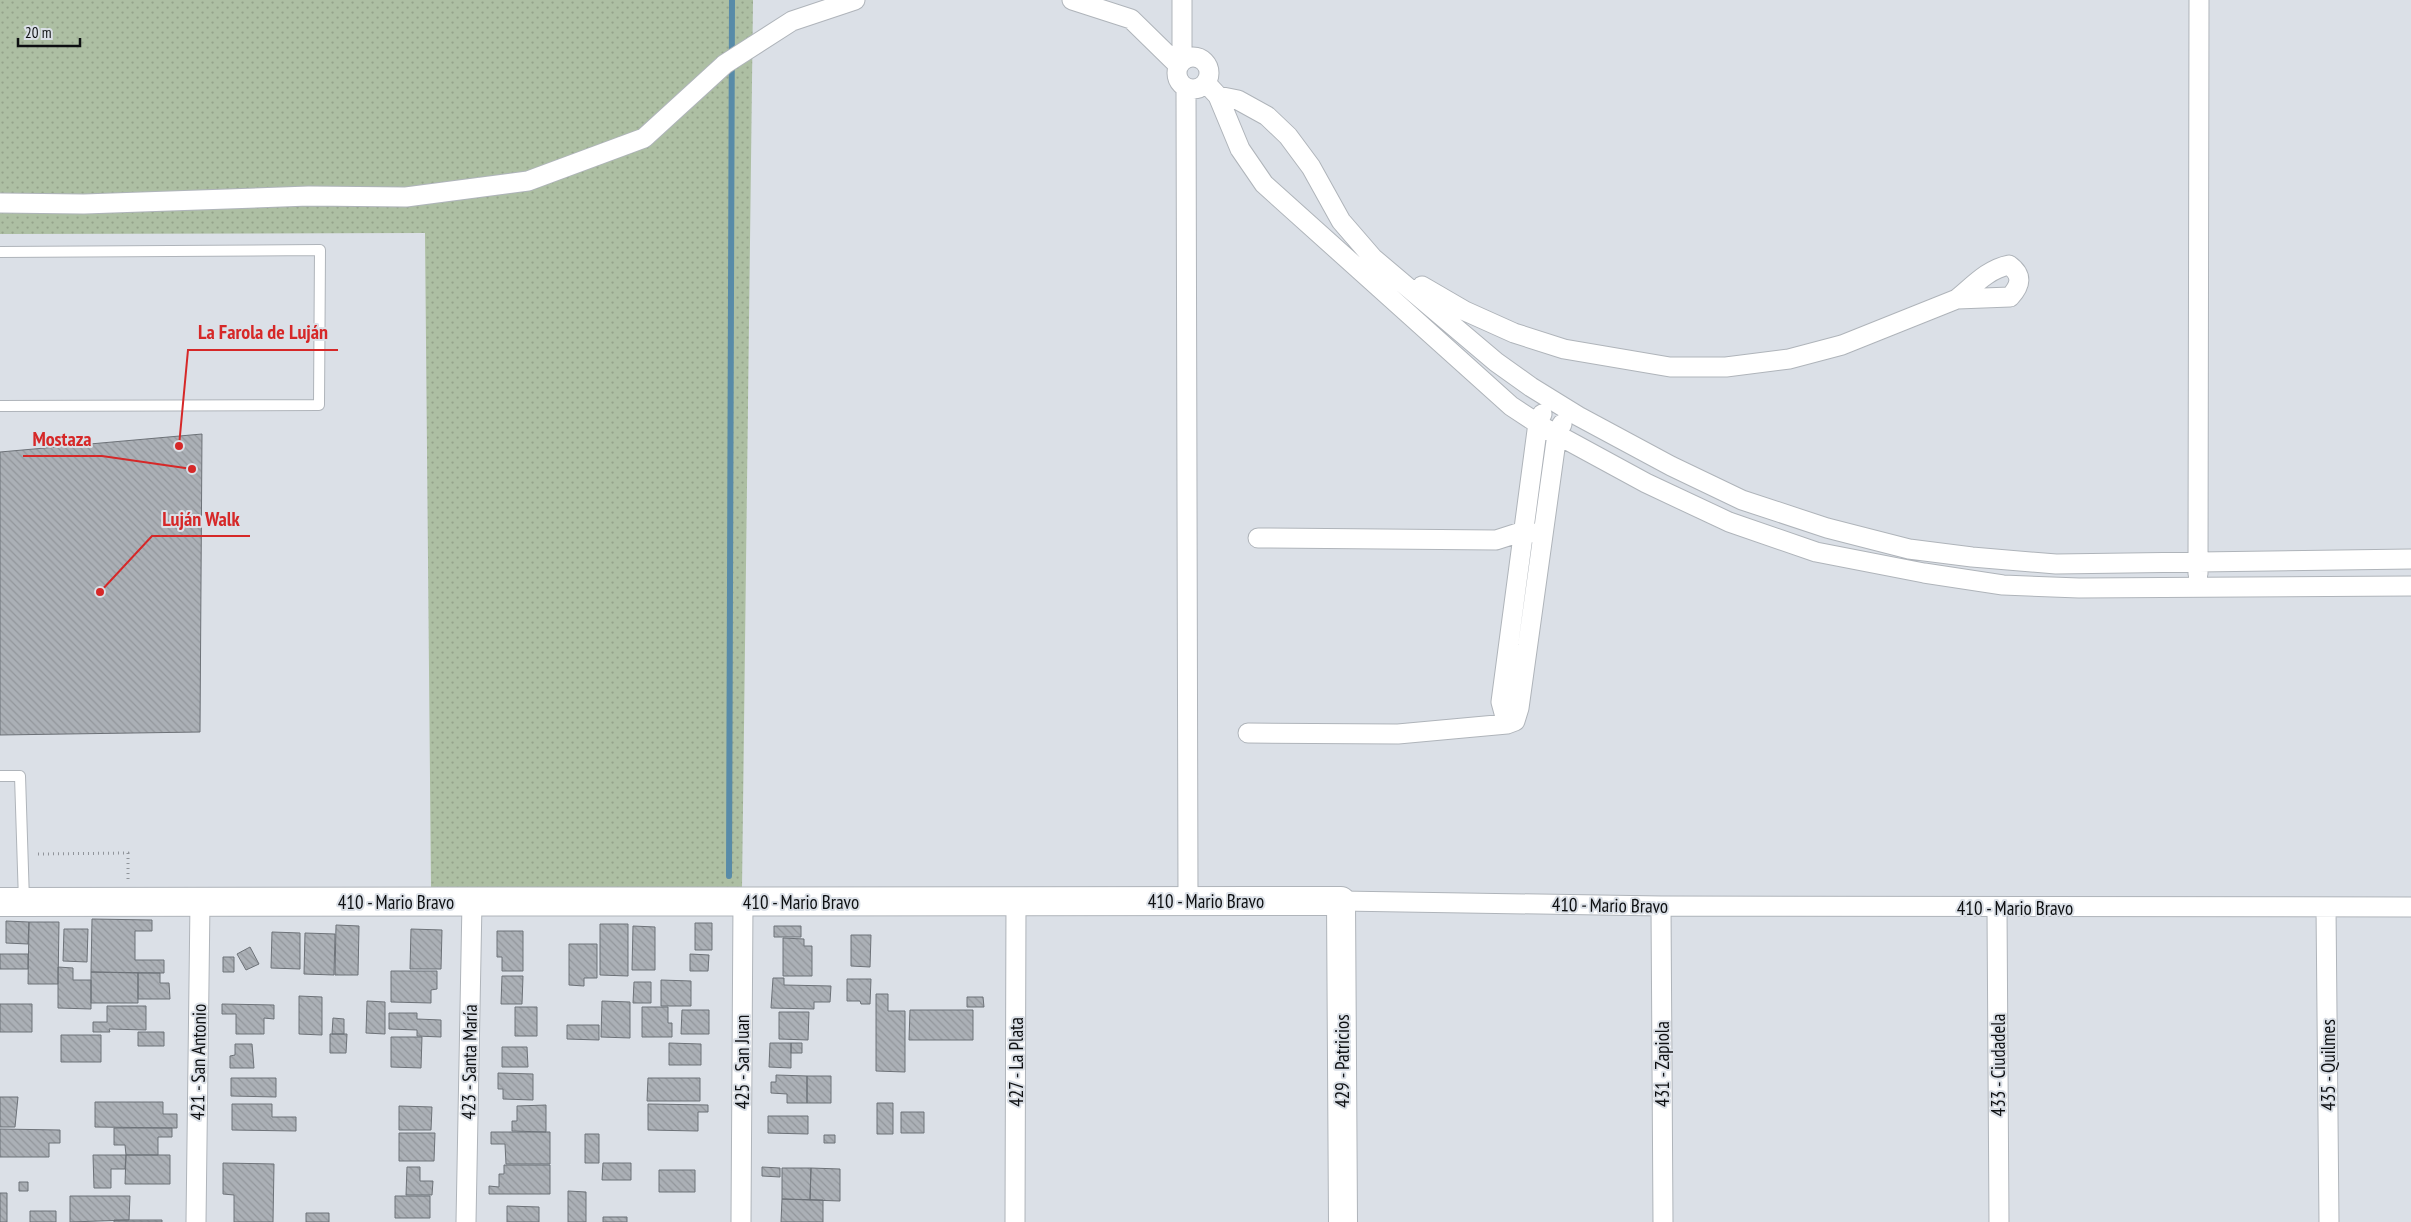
<svg xmlns="http://www.w3.org/2000/svg" width="2411" height="1222" font-family="'PT Sans Narrow',sans-serif">
  <style>
    .grass { fill: url(#grass-dots) }
    .lines { fill: none; stroke-linecap: round; stroke-linejoin: round }
    .stream { stroke: #588ba8; stroke-width: 6 }
    .building { fill: url(#building-back-hatch); stroke: #6d7278 }
    .lane-casing { stroke: #afb4ba; stroke-width: 12 }
    .street-casing { stroke: #afb4ba; stroke-width: 21 }
    .secondary-casing { stroke: #afb4ba; stroke-width: 30 }
    .path { stroke: #90949a; stroke-width: 3; stroke-dasharray: 1 4; stroke-linecap: butt }
    .lane { stroke: #fff; stroke-width: 10 }
    .street { stroke: #fff; stroke-width: 19 }
    .secondary { stroke: #fff; stroke-width: 28 }
    .labels { text-anchor: middle; dominant-baseline: central; stroke-width: 4; stroke-linejoin: round; paint-order: stroke }
    .street-label { font-size: 19px; fill: #0e1012; stroke: #dbe0e7 }
    .leader { fill: none; stroke: #d62828; stroke-width: 2 }
    .callout-dot { fill: #d62828; stroke: #dbe0e7; stroke-width: 2 }
    .callout-label { font-size: 20px; text-anchor: middle; font-weight: bold; fill: #d62828; stroke: #dbe0e7; stroke-width: 4; stroke-linejoin: round; paint-order: stroke }
  </style>
  <defs>
    <pattern id="grass-dots" width="8" height="8" patternUnits="userSpaceOnUse" patternTransform="scale(1.25)"><rect width="8" height="8" fill="#adbfa3"/><path d="M2 2h.1M6 6h.1" fill="none" stroke="#94a38b" stroke-width="1.8" stroke-linecap="round"/></pattern>
    <pattern id="building-back-hatch" width="6" height="6" patternUnits="userSpaceOnUse" patternTransform="scale(1.25)"><rect width="6" height="6" fill="#abb0b6"/><path d="M-1 5l2 2M0 0l6 6M5-1l2 2" fill="none" stroke="#92969b"/></pattern>
  </defs>
  <rect width="100%" height="100%" fill="#dbe0e7"/>
  <path class="grass" d="M0,0h753l-11,888 -311,-1 -6,-654 -425,1z"/>
  <g class="lines">
    <path class="stream" d="M729,876l3,-876"/>
  </g>
  <path class="building" d="M202,434l-2,298 -200,3v-283z
    M92,919l60,1v11h-17v29h29v13l-73,-1z
    M6,921l23,1 -1,22 -22,-1z
    M29,922h30l-1,62h-30z
    M695,923h17v27h-17z
    M600,924h28v52l-28,-1z
    M336,925l23,1 -1,49h-23z
    M633,926l22,1v43h-23z
    M774,926h27v11h-27z
    M64,929h24l-1,33 -24,-1z
    M411,929l31,1 -1,39h-31z
    M497,931h26v40h-21v-14h-5z
    M272,932l28,1v36l-29,-1z
    M305,933l30,1 -1,41 -30,-1z
    M851,935h20l-1,32 -19,-1z
    M783,938l21,1v7h8v30h-29z
    M569,944h28v34h-13v8l-15,-1z
    M250,947l9,17 -13,6 -9,-16z
    M0,954h28v15h-28z
    M690,954l19,1 -1,16h-18z
    M223,957h11v15h-11z
    M58,967l15,1v12h18v29l-33,-1z
    M391,971h46v18l-6,1v13l-40,-1z
    M91,972l47,1v30h-47z
    M138,973h22v10h9l1,16h-32z
    M502,976h21l-1,28h-21z
    M773,978h11v7l47,1 -1,16h-16v7l-43,-1z
    M847,979h24l-1,25h-9l-1,-3h-13z
    M661,980l30,1v25h-30z
    M634,982h17v21h-18z
    M876,994h12v17h17v61l-29,-1z
    M299,996l23,1v38l-23,-1z
    M967,997h16l1,10h-17z
    M367,1001l18,1v32l-19,-1z
    M602,1001l28,1v36l-29,-1z
    M0,1004h32v28h-32z
    M222,1004l52,1v14l-10,-1v16h-28v-20h-14z
    M107,1006h39v24l-37,-1 1,3h-17v-10h14z
    M515,1007h22v29h-22z
    M642,1007h26v16h4v14h-30z
    M682,1010h27v24h-28z
    M910,1010h63v30h-64z
    M779,1012h30l-1,28 -29,-1z
    M389,1013h28v6l24,1v17l-24,-1v-6l-28,-1z
    M333,1018l11,1v15h-12z
    M567,1025h32v15l-32,-1z
    M138,1032h26v14h-26z
    M330,1034h17l-1,19h-16z
    M61,1035h40v27h-40z
    M391,1037h31l-1,31 -30,-1z
    M669,1043l32,1v21h-32z
    M770,1043h21v25l-22,-1z
    M791,1043h11v10h-11z
    M235,1044h17l2,24h-24v-12l5,-1z
    M502,1047h25l1,20h-26z
    M498,1073l35,1v26l-30,-1v-10h-5z
    M776,1075l31,1v27h-20v-9l-16,-1v-11h5z
    M807,1076h24v27h-24z
    M231,1078h45v19l-45,-1z
    M648,1078h52v23h-53z
    M0,1097h18l-3,30h-15z
    M95,1102h68v12h14v14l-82,-1z
    M877,1103h16v31h-16z
    M232,1104h40v13h24v14l-64,-1z
    M648,1104l60,1v7h-10v19l-50,-1z
    M546,1105v27l-34,-1v-10h5v-15z
    M399,1106l33,1 -1,23h-32z
    M901,1112h23v21h-23z
    M768,1116h40v18l-40,-1z
    M114,1128h58v9h-14v18h-32l-1,-10h-11z
    M0,1129l60,1v13h-11v14h-49z
    M491,1132h59v32h-44l-1,-20h-14z
    M399,1133h36l-1,28h-35z
    M585,1134h14v29h-14z
    M824,1135h11v8h-11z
    M93,1155h33l-1,14h-14v19h-17z
    M126,1155h44v29h-45z
    M223,1163l51,1 -1,58h-39v-27l-11,-1z
    M603,1163h28v17h-29z
    M504,1165h46v29h-61v-8l10,1v-13h5z
    M407,1167h13v14h13l-1,14h-26z
    M762,1167l18,1v9l-18,-1z
    M782,1168h29l-1,32 -28,-1z
    M811,1168l29,1v32l-30,-1z
    M659,1170h36v22h-36z
    M19,1182h9v9h-9z
    M568,1191l18,1v30h-18z
    M0,1193h7v29h-7z
    M70,1196h60l-1,24 -59,2z
    M395,1196h35v22h-35z
    M782,1199l41,1v22h-42z
    M507,1206l32,1v15h-32z
    M30,1211h26v11h-26z
    M306,1213h23v9h-23z
    M603,1217h24v5h-24z
    M114,1220h48v2h-48z"/>
  <g class="lines">
    <g class="lane-casing">
      <path id="lane" d="M0,252l320,-2 -1,155 -319,1
        M0,776h20l4,125"/>
    </g>
    <g class="street-casing">
      <path id="street" d="M1072,0l59,19 47,46
        M1182,0v59
        M1177 73a16 16 0 1 1 32 0a16 16 0 1 1-32 0Z
        M1206,83l12,13 22,53 24,35 247,222 32,21 103,56 83,39 87,30 108,21 79,12 76,3 332,-2
        M1186,88l2,813
        M1218,96l20,4 29,16 21,20 23,31 30,54 32,37 123,104 35,25 47,29 93,50 71,34 85,28 82,21 63,8 84,7 355,-5
        M0,203l84,1 225,-8 97,1 122,-16 116,-43 81,-74 67,-43 63,-21
        M1422,286l43,25 49,22 50,16 106,18h56l63,-8 53,-14 115,-46 53,-2c11,-12 13,-22 -1,-32 -21,4 -36,21 -52,34
        M1258,538l238,2 28,-9 11,2
        M2198,574l1,-574
        M1507,724l-6,-22 37,-279 4,-9
        M1248,733l150,1 109,-10 8,-3 4,-13 38,-274 5,-10
        M1341,901l320,5 750,1
        M1661,906l2,316
        M2326,907l3,315
        M1997,908l2,314
        M196,1222l4,-320
        M466,1222l6,-320
        M741,1222l2,-320
        M1015,1222l1,-321"/>
    </g>
    <g class="secondary-casing">
      <path id="secondary" d="M0,902l1341,-1 2,321"/>
    </g>
    <path class="path" d="M38,854l90,-1v26"/>
    <use href="#lane" class="lane"/>
    <use href="#street" class="street"/>
    <use href="#secondary" class="secondary"/>
  </g>
  <g class="labels">
    <g class="street-label">
      <text x="1206" y="901">410 - Mario Bravo</text>
      <text x="396" y="902">410 - Mario Bravo</text>
      <text x="801" y="902">410 - Mario Bravo</text>
      <text transform="translate(1610 905) rotate(1)">410 - Mario Bravo</text>
      <text x="2015" y="908">410 - Mario Bravo</text>
      <text transform="translate(1342 1061) rotate(-90)">429 - Patricios</text>
      <text transform="translate(198 1062) rotate(-89)">421 - San Antonio</text>
      <text transform="translate(469 1062) rotate(-89)">423 - Santa María</text>
      <text transform="translate(742 1062) rotate(-90)">425 - San Juan</text>
      <text transform="translate(1016 1062) rotate(-90)">427 - La Plata</text>
      <text transform="translate(1662 1064) rotate(-90)">431 - Zapiola</text>
      <text transform="translate(1998 1065) rotate(-90)">433 - Ciudadela</text>
      <text transform="translate(2328 1065) rotate(-90)">435 - Quilmes</text>
    </g>
  </g>
  <path class="leader" d="M179 446L188 350H338M192 469L102 456H23M100 592L152 536H250"/>
  <g class="callout-dot">
    <circle cx="179" cy="446" r="5"/>
    <circle cx="192" cy="469" r="5"/>
    <circle cx="100" cy="592" r="5"/>
  </g>
  <g class="callout-label">
    <text x="263" y="339">La Farola de Luján</text>
    <text x="62" y="446">Mostaza</text>
    <text x="201" y="526">Luján Walk</text>
  </g>
  <path d="M18 38v8h62v-8" fill="none" stroke="#0e1012" stroke-width="2.5"/>
  <text x="25" y="38" font-size="15" fill="#0e1012" stroke="#dbe0e7" stroke-width="4" paint-order="stroke">20 m</text>
</svg>
